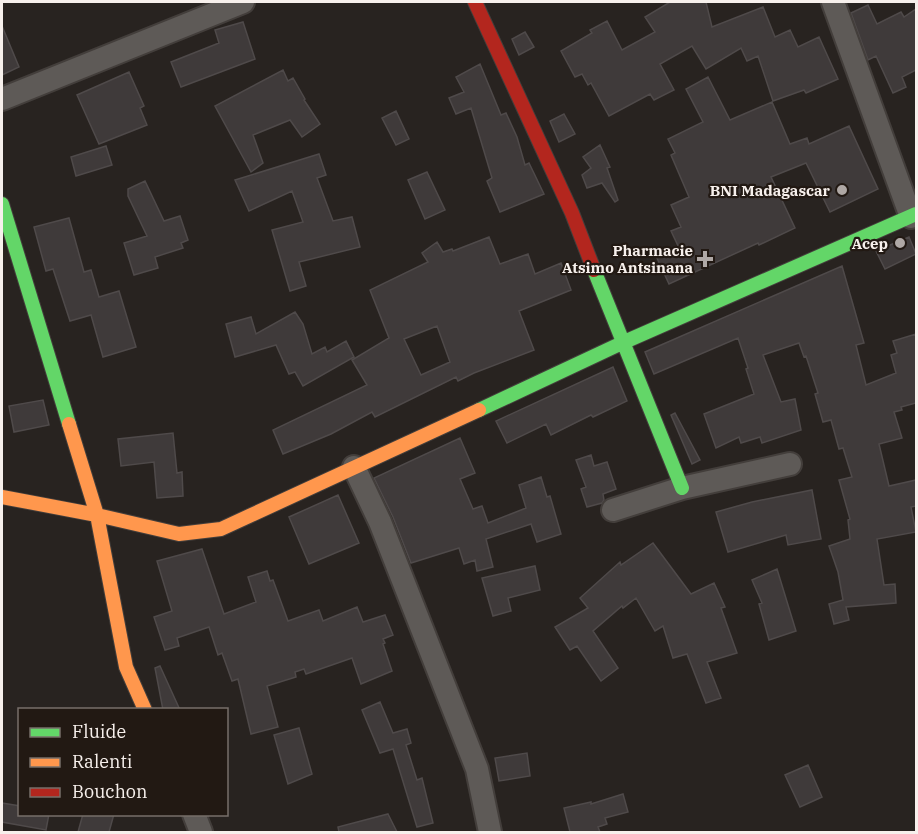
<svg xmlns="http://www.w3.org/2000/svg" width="918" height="834" font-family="'IBM Plex Serif',serif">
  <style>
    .building { fill: #3f3a3a; stroke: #4f4a4a; stroke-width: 1.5; fill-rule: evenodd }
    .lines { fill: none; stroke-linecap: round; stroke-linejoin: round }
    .street-casing { stroke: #433e3b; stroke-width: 26 }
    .fast-casing { stroke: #433e3b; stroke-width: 16 }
    .slow-casing { stroke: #433e3b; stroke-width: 16 }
    .jam-casing { stroke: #433e3b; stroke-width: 16 }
    .street { stroke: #5e5a57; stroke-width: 22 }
    .fast { stroke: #63d668; stroke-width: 14 }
    .slow { stroke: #ff974d; stroke-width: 14 }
    .jam { stroke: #b3261e; stroke-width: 14 }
    .poi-dot { fill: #afa8a5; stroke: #221913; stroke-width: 2 }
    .labels { text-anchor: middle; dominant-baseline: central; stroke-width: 4.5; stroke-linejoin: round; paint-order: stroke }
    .poi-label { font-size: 15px; font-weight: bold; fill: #f7f0ec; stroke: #221913; text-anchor: end }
  </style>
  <rect width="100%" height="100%" fill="#282320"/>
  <path class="building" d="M670,2h36l6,25 51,-20 12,30 15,-7 8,17 21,-10 19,42 -32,14 -2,-3 -31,11 -15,-45 -11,5 -6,-13 -35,21 -14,-23 -32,18 14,26 -20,10 -4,-6 -41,22 -18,-33 -3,2 -6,-11 -7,3 -14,-26 31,-18 -2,-3 17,-9 15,29 33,-18 -10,-15z
    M868,5l9,19 24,-12 3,5 12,-8v61l-14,7 4,10 -13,6 -17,-37 -8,4 -17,-47z
    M243,22l12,37 -74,28 -10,-25 48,-19 -4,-13z
    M2,26l17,41 -17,8z
    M525,32l9,15 -15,8 -7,-16z
    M480,64l21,51 5,-2 11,24 8,28 4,-2 15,31 -44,18 -13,-31 5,-3 -21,-70 -15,6 -7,-16 15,-6 -8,-15z
    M283,70l5,11 5,-3 12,21 -1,1 16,24 -18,13 -12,-17 -37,15 10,28 -12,9 -36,-66z
    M129,72l15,34 -4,2 7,17 -48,19 -22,-49z
    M708,77l22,43 42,-18 18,42 17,-6 2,6 40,-18 29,63 -48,23 -24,-49 -35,14 24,51 -36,17 -1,-2 -89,41 -12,-26 22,-10 -8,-17 10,-4 -10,-22 18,-8 -18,-42 4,-2 -7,-14 35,-17 -17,-33z
    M396,111l13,28 -13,6 -14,-27z
    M564,114l11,20 -16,8 -9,-21z
    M600,145l10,22 -3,1 11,32 -3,2 -13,-19 -15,5 -5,-13 9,-7 -8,-11z
    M106,146l6,19 -36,11 -5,-19z
    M319,154l7,21 -9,3 16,43 19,-4 8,30 -61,15 7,24 -16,5 -18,-61 31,-8 -11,-31 -43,20 -14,-31z
    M427,172l18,38 -20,9 -17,-39z
    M145,181l19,40 16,-5 8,24 -7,3 2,5 -28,9 3,11 -24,7 -10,-32 23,-7 -19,-40v-7z
    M69,218l15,54 7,-2 8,27 20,-6 17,56 -33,10 -12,-42 -21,6 -17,-52 -7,2 -12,-44z
    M489,237l11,27 28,-10 7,20 26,-11 10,27 -52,21 15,39 -60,23 -16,8 -2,-4 -81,40 -3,-5 -41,22 -48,20 -10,-24 94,-45 -15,-25 37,-22 -19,-48 58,-28 -6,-9 15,-11 6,10 9,-3 1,2zM437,326l13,36 -29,13 -17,-36z
    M909,237l7,17 -31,15 -9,-18z
    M842,266l22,77 -8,2 10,40 30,-12 -5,-18 6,-2 -4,-12 23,-7v69l-15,4 1,3 -8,2 8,26 -23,6 10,42 27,-6v26l-5,1 5,25 -39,7 7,46 11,-1 1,19 -50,4 3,13 -15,4 -5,-20 14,-4 -5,-28 -9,-26 21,-7 -2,-19 2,-1 -11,-39 13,-3 -9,-29 -4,1 -8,-29 -8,2 -8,-28 3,-1 -12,-37 -2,1 -5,-14 -36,12 18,47 14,-3 6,31 -39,13 -2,-6 -19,6 -2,-6 -23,11 -12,-34 50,-20 -8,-25 2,-1 -10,-30 -84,36 -9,-22z
    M295,312l8,12 9,30 13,-7 2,5 19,-11 8,16 -51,29 -8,-14 -6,2 -13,-29 -41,12 -9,-33 25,-7 5,17z
    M613,367l14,34 -34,16 -2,-2 -40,20 -5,-11 -39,19 -11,-22z
    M43,400l6,25 -35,7 -5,-26z
    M675,413l25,47 -8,4 -21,-49z
    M173,433l4,40 5,-1 1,24 -26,2 -3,-36 -33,4 -3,-27z
    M460,438l15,35 -15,6 13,30 9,-3 6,17 38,-15 -7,-23 22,-8 6,20 3,-1 11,38 -24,8 -6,-18 -45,15 7,28 -16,4 -2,-11 -11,4 -5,-16 -48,15 -18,-46 -19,-39z
    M591,455l3,11 13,-4 9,27 -13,5 1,6 -2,3 -15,4 -6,-18 5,-2 -10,-27z
    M812,490l9,49 -33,6 -2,-10 -58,17 -12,-40 36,-10z
    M338,495l21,48 -50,21 -20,-47z
    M653,543l38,51 23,-11 11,24 -4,1 16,45 -30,9 14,36 -15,5 -19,-49 -14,4 -10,-32 -8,5 -19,-33 -13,10 -1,-2 -29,25 25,37 -17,13 -24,-35 -7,4 -15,-23 33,-19 -8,-10 40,-36 1,3z
    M202,549l22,65 32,-12 -8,-25 19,-6 3,10 3,-1 15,41 31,-11 4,11 34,-14 6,15 22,-7 8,20 -10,4 2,4 -2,1 9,27 -31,13 -9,-26 -46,16 -2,-5 -9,3 1,5 -29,9 11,41 -27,7 -13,-55 -6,2 -10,-28 -4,2 -9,-28 -32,11 2,8 -14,4 -11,-33 18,-6 -15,-50z
    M535,566l5,24 -32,8 3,13 -18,5 -11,-38z
    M777,569l19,62 -27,9 -10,-36 3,-1 -10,-23z
    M160,666l20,44h-17l-8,-42z
    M380,702l13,31 14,-4 4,14 -5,2 11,35 5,-2 11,45 -16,4 -24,-78 -13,4 -18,-43z
    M299,728l13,46 -24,10 -14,-49z
    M527,753l3,23 -31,5 -4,-23z
    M808,765l14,32 -22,10 -15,-32z
    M623,794l5,18 -23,6 2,6 -9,3 2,5h-30l-6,-24 27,-6v2z
    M2,803l18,3v8h29l-3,16 -44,-8z
    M83,814h31l-5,18h-31z
    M388,814l9,18h-58l-1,-5z"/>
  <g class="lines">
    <g class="street-casing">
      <path id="street" d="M833,2l78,215
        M2,99l241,-97
        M354,467l26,55 97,247 13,63
        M613,510l69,-22 108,-24
        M194,814l7,18"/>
    </g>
    <g class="fast-casing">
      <path id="fast" d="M2,204l67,220
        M594,270l88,218
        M479,410l143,-67 294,-129"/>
    </g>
    <g class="slow-casing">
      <path id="slow" d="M69,424l28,91 29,152 19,43
        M2,497l95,18 82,19 42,-5 258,-119"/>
    </g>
    <g class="jam-casing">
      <path id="jam" d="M475,2l97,211 22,57"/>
    </g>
    <use href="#street" class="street"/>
    <use href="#fast" class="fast"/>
    <use href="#slow" class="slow"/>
    <use href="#jam" class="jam"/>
  </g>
  <g class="poi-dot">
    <circle cx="842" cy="190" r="6"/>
    <circle cx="900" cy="243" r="6"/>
    <path d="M702 250h6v6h6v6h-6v6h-6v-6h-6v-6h6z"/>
  </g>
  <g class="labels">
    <g class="poi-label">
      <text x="830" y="190">BNI Madagascar</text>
      <text x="888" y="243">Acep</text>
      <text x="693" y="250">Pharmacie<tspan x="693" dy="17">Atsimo Antsinana</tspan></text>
    </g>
  </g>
  <rect width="918" height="834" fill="none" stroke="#f7f0ec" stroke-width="6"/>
  <rect x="18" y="708" width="210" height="108" fill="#221913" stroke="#776f6a" stroke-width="1.5"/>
  <rect x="30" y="728" width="30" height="9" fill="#63d668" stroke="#776f6a" stroke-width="1.5"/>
  <text x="72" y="738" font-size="18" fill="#f7f0ec">Fluide</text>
  <rect x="30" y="758" width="30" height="9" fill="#ff974d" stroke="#776f6a" stroke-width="1.5"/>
  <text x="72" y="768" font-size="18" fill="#f7f0ec">Ralenti</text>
  <rect x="30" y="788" width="30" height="9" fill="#b3261e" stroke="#776f6a" stroke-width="1.5"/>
  <text x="72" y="798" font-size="18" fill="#f7f0ec">Bouchon</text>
</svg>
